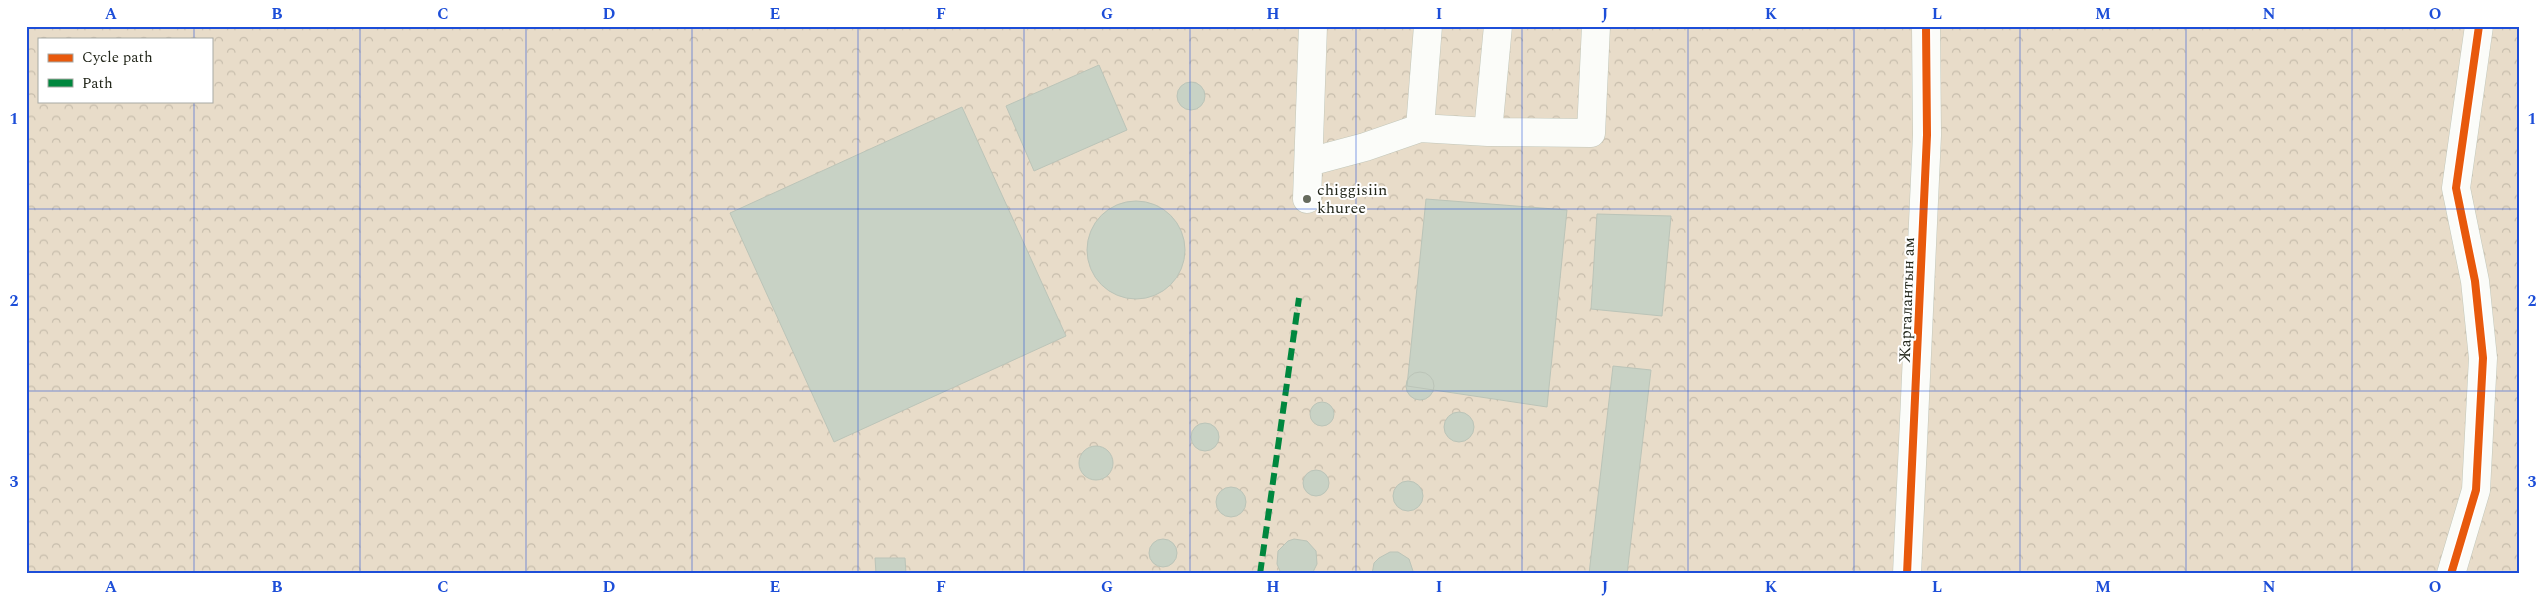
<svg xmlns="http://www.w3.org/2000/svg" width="2546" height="600" font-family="Spectral,serif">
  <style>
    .park { fill: url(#park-crowns); fill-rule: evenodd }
    .building { fill: #c8d2c5; stroke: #bbc4b8 }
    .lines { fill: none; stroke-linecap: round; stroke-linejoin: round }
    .minor-casing { stroke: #c2c7ba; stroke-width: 29 }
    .minor { stroke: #fbfcf9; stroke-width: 28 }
    .quiet { stroke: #00873e; stroke-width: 6; stroke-dasharray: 12 6; stroke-linecap: butt }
    .cycleway-casing { stroke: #fff; stroke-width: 11 }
    .cycleway { stroke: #e8590c; stroke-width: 8 }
    .grid { fill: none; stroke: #1d4ed8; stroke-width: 1; stroke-opacity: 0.55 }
    .poi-dot { fill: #666b5d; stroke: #fff; stroke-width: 2 }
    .labels { text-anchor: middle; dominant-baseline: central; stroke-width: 4; stroke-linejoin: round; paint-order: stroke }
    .poi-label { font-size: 16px; fill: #23271b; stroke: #fff; text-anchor: start }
    .street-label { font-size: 16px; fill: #23271b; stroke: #fff }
    .neatline { fill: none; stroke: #1d4ed8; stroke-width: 2 }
    .grid-label { font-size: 16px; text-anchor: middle; font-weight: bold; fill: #1d4ed8 }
  </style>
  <defs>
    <pattern id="park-crowns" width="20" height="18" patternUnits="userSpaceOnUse" patternTransform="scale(1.25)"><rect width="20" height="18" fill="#e8dcc9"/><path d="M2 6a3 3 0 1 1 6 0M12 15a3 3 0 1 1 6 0" fill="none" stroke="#c7bdac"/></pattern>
  </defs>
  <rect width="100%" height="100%" fill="#e3e9d8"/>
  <path class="park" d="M26,26h2494v548h-2494zM39,39h172v62h-172z"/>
  <path class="building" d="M1099,65l28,65 -93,41 -28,-65z
    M1177 96a14 14 0 1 1 28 0a14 14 0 1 1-28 0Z
    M962,107l104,229 -232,106 -104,-229z
    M1426,199l141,11 -20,197 -140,-21z
    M1087 250a49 49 0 1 1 98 0a49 49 0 1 1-98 0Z
    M1597,214l74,2 -9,100 -71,-7z
    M1613,366l38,4 -24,204h-38z
    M1406 386a14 14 0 1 1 28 0a14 14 0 1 1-28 0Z
    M1310 414a12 12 0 1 1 24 0a12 12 0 1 1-24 0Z
    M1444 427a15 15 0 1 1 30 0a15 15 0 1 1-30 0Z
    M1191 437a14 14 0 1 1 28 0a14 14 0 1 1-28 0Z
    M1079 463a17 17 0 1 1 34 0a17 17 0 1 1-34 0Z
    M1303 483a13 13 0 1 1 26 0a13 13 0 1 1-26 0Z
    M1393 496a15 15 0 1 1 30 0a15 15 0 1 1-30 0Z
    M1216 502a15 15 0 1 1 30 0a15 15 0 1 1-30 0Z
    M1149 553a14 14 0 1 1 28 0a14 14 0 1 1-28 0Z
    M1294,539l13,2 9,10 1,13 -5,10h-29l-3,-3 -3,-7 1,-13 10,-10z
    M1390,552h8l11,7 5,15h-42l2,-11 5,-5z
    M875,558h30l1,16h-30z"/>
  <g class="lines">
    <g class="minor-casing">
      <path id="minor" d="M1420,128l8,-102
        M1488,132l10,-106
        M1309,162l56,-15 55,-19 68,4 103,1 5,-107
        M1307,199l6,-173
        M1907,574l20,-439 -1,-109
        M2451,574l25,-84 7,-132 -8,-77 -19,-93 23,-162"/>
    </g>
    <use href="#minor" class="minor"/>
    <path class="quiet" d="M1260,574l39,-276"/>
    <g class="cycleway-casing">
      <path id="cycleway" d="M1907,574l20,-439 -1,-109
        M2451,574l25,-84 7,-132 -8,-77 -19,-93 23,-162"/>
    </g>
    <use href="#cycleway" class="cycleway"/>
  </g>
  <path class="grid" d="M194,26v13M360,26v548M526,26v548M692,26v548M858,26v548M1024,26v548M1190,26v548M1356,26v548M1522,26v548M1688,26v548M1854,26v548M2020,26v548M2186,26v548M2352,26v548M194,101v473M26,209h2494M26,391h2494"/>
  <circle class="poi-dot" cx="1307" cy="199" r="5"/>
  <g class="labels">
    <g class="poi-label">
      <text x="1317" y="190">chiggisiin<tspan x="1317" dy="18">khuree</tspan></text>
    </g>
    <g class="street-label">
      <text transform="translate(1907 300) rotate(-88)">Жаргалантын ам</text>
    </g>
  </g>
  <rect width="2546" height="600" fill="none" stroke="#ffffff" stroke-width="55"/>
  <rect x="38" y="38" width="175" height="65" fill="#ffffff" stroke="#a7a9a4"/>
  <rect x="48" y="54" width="25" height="8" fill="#e8590c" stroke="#a7a9a4"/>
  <text x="82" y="62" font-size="15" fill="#23271b">Cycle path</text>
  <rect x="48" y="79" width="25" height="8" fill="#00873e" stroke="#a7a9a4"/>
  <text x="82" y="88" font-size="15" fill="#23271b">Path</text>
  <rect x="28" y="28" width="2490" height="544" class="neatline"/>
  <g class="grid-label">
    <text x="111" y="19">A</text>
    <text x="277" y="19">B</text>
    <text x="443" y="19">C</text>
    <text x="609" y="19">D</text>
    <text x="775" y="19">E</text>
    <text x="941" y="19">F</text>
    <text x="1107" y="19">G</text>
    <text x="1273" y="19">H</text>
    <text x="1439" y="19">I</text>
    <text x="1605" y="19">J</text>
    <text x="1771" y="19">K</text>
    <text x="1937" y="19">L</text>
    <text x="2103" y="19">M</text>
    <text x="2269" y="19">N</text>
    <text x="2435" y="19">O</text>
    <text x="14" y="124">1</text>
    <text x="2532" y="124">1</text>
    <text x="14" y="306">2</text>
    <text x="2532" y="306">2</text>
    <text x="14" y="487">3</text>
    <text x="2532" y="487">3</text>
    <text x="111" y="592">A</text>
    <text x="277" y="592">B</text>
    <text x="443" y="592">C</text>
    <text x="609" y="592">D</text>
    <text x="775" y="592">E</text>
    <text x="941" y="592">F</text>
    <text x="1107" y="592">G</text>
    <text x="1273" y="592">H</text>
    <text x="1439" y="592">I</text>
    <text x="1605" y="592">J</text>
    <text x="1771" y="592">K</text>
    <text x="1937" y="592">L</text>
    <text x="2103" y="592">M</text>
    <text x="2269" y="592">N</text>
    <text x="2435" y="592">O</text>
  </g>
</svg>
